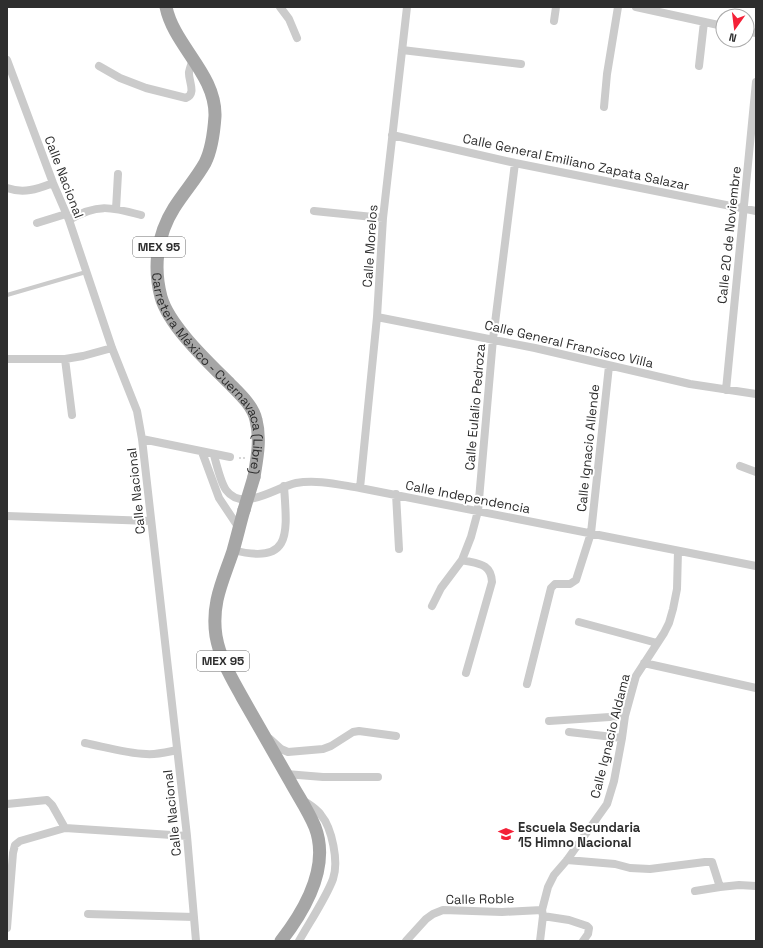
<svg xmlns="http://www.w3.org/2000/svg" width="763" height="948" font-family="'Space Grotesk',sans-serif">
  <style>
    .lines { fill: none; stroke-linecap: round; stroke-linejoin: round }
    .path { stroke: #cbcbcb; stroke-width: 1.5; stroke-dasharray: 2 2; stroke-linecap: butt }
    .service { stroke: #cbcbcb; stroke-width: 4 }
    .minor { stroke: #cbcbcb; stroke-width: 8 }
    .primary { stroke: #a6a6a6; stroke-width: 13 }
    .primary-bridge { stroke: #a6a6a6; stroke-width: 13 }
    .labels { text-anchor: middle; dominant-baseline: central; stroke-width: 4; stroke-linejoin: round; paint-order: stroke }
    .shield { fill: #fff; stroke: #6d6d6d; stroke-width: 1 }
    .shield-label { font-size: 12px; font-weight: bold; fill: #2e2e2e }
    .street-label { font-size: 13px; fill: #2e2e2e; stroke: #fff }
    .poi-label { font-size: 13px; font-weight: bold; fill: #2e2e2e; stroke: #fff; text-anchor: start }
  </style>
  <rect width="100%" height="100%" fill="#fff"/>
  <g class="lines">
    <path class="path" d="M239,458h8"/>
    <path class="service" d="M7,295l79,-23"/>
    <path class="minor" d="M280,7l9,12 8,19
      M636,7l87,19
      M554,21l2,-14
      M747,31l9,2
      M402,50l119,14
      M7,60l46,123 16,37 43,128 25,63 5,28 45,397 9,105
      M99,66l21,12 26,10 40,10c11,-4 2,-18 3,-26 1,-5 3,-9 4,-13
      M699,66l5,-44
      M604,107l3,-33 11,-67
      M392,135l123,28 241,48
      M7,188c17,6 30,1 46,-5
      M116,209l2,-35
      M314,211l69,7
      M69,220c28,-17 42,-13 72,-5
      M37,223l29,-9
      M377,317l158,31 155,36 66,10
      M7,359h58l18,-3 29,-8
      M65,359l7,56
      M726,390l30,-308
      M142,439l88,18
      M202,452l17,46 20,30
      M214,455c2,8 7,28 12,35 17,23 50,-3 70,-7 21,-4 44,2 64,5l396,78
      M740,466l16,6
      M360,488l17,-171 6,-99 24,-211
      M396,494l3,55
      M7,516l144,5
      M233,550c60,16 54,-18 51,-64
      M462,560c16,4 29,3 30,22l-26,91
      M432,606l9,-18 21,-28 9,-23 7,-26 15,-172 22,-176
      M579,622l78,21
      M644,663l112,25
      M527,684l24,-96 4,-4h15l6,-4 15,-47 18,-167
      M549,721l76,-5
      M569,732l53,6
      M270,739l11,10 7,3 35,-3 8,-3 22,-14 6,-1 37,5
      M85,743c20,4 41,10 61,11 11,1 21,-2 31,-4
      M286,774l37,3h55
      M7,804l40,-4 5,5 13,23
      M567,860l48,4 15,4 20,1 55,-7h7l8,25 19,-2 17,1
      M695,891l25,-4
      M88,914l106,3
      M543,916l26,4 18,6 2,2 -1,6 -5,7
      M7,928l6,-75 2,-8 5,-4 45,-13 122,8
      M299,941c10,-18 27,-43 34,-62 6,-17 -1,-51 -12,-64 -4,-6 -11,-10 -17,-14
      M406,941l20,-22 7,-5 10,-4 59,2 40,-2
      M540,941l3,-25 -1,-6 6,-23 6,-12 13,-15 40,-56 7,-23 8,-43 3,-22 11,-40 28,-43 5,-10 4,-14 4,-20 1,-38"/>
    <g class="primary">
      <path id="s1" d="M166,7c8,39 50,67 49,109 -1,15 -3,33 -10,47 -9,16 -21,29 -31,45 -17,27 -21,59 -13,89 8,29 48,66 69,87 10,10 23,22 26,36 5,19 1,38 -2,57"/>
      <path d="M244,510c-4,14 -7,27 -11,41 -10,30 -22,52 -17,85 4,23 15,41 26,61 16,28 32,56 48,84 8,15 18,29 25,46 15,39 -10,83 -34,114"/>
    </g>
    <path class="primary-bridge" d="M244,510l10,-33"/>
  </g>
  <defs>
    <g id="school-bare" transform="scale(1.2)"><path d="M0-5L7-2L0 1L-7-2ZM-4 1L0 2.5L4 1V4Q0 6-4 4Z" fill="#f42138" stroke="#fff" stroke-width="2.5" paint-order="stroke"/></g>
  </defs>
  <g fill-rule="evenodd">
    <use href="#school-bare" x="506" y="834"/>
  </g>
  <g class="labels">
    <g class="shield">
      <rect x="133" y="237" width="52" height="20" rx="3"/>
      <rect x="197" y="651" width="52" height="20" rx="3"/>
    </g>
    <g class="shield-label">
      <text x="159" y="247">MEX 95</text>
      <text x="223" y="661">MEX 95</text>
    </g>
    <g class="street-label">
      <text transform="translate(576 162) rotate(12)">Calle General Emiliano Zapata Salazar</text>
      <text transform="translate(64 177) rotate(69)">Calle Nacional</text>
      <text transform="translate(729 235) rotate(-84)">Calle 20 de Noviembre</text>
      <text transform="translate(370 246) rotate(-86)">Calle Morelos</text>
      <text transform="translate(569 344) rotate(13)">Calle General Francisco Villa</text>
      <text stroke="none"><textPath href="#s1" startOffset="410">Carretera México - Cuernavaca (Libre)</textPath></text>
      <text transform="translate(475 407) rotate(-85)">Calle Eulalio Pedroza</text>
      <text transform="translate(588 448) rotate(-84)">Calle Ignacio Allende</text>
      <text transform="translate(136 491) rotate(-96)">Calle Nacional</text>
      <text transform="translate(468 497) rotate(11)">Calle Independencia</text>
      <text transform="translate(610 736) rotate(-76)">Calle Ignacio Aldama</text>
      <text transform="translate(172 813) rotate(-96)">Calle Nacional</text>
      <text transform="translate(480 899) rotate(-1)">Calle Roble</text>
    </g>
    <g class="poi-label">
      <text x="518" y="827">Escuela Secundaria<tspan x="518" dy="15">15 Himno Nacional</tspan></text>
    </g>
  </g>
  <rect width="763" height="948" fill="none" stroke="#2e2e2e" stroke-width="16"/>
  <g transform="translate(735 28) rotate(194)"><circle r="19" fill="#ffffff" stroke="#ababab"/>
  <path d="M0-3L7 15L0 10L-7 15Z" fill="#f42138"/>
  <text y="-6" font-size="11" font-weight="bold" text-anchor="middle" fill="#2e2e2e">N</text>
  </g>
</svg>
